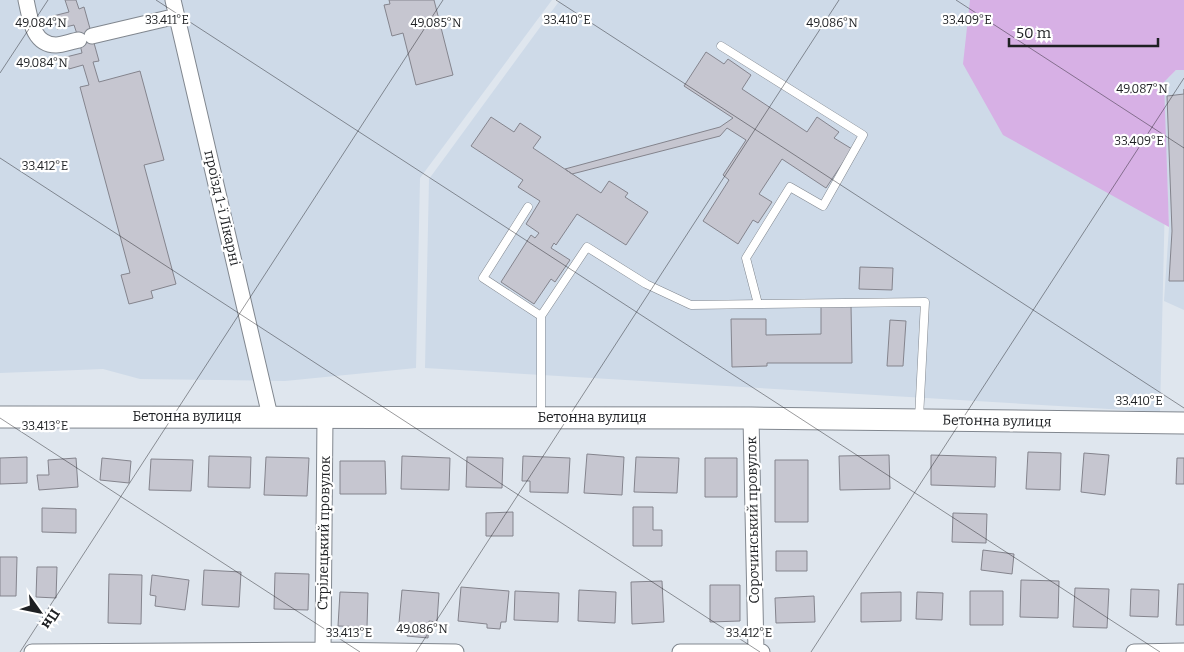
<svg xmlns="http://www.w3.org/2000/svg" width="1184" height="652" font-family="Bitter,serif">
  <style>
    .built { fill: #cedae8 }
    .green { fill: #d7b0e5 }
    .building { fill: #c6c6d0; stroke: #84848d }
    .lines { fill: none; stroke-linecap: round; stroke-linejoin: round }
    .lane-casing { stroke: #81878f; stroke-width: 9 }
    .street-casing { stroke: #81878f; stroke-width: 17 }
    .secondary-casing { stroke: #81878f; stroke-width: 23 }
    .lane { stroke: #fff; stroke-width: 8 }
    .street { stroke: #fff; stroke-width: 15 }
    .secondary { stroke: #fff; stroke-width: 21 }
    .ticks { fill: none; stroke: #1e2023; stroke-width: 1; stroke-opacity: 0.45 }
    .labels { text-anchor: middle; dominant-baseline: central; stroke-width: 4.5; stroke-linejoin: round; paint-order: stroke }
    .street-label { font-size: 14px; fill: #1e2023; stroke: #fff }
    .ticks-label { font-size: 12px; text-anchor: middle; fill: #1e2023; stroke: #fff; stroke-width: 4.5; stroke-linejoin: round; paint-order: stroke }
  </style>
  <rect width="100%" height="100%" fill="#dfe6ee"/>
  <path class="built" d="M0,0h552l-132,178 -4,190 -131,13 -145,-2 -37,-10 -103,4z
    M560,0h609l-1,78 8,-8h8v240l-20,-9 5,-74 -3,-70 -6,255 -735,-44 4,-189z"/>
  <path class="green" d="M970,0h214v70h-8l-12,12 5,145 -166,-92 -40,-71z"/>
  <path class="building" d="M65,0h11l3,9 5,-2 15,54 -6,1 6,20 41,-11 24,89 -20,5 32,119 -25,7 2,7 -24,6 -8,-29 9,-2 -50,-186 9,-2 -6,-20 -14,4 -3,-12 16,-4 -3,-13 -5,-15 -17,4 -4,-13 16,-4z
    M389,0h45l19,75 -37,10 -13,-52 -11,3 -8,-31 6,-1z
    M706,52l18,12 4,-5 23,16 -9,14 65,43 10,-15 22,15 -5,6 18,11 -26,39 -44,-29 -23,35 13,8 -14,21 -5,-3 -15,24 -35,-23 26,-41 -6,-5 23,-35 -19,-12 -7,8 -148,38 -7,-5 155,-42 13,-9 -49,-32z
    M1184,89v192h-15l3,-50 -5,-135 17,-2z
    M491,117l23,15 6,-9 21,14 -8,11 68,45 8,-12 19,12 -3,4 23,15 -22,33 -49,-31 -21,31 -2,-2 -3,5 19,12 -15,22 -4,-3 -17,25 -33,-22 30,-47 4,3 4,-5 -13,-9 14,-23 -22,-14 5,-7 -52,-34z
    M860,267l33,1 -1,22 -33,-1z
    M821,305h30l1,58h-85v3l-35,1 -1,-48h35v16l55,-1z
    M890,320l16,1 -3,45h-16z
    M1028,452l33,1 -1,37 -34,-1z
    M1084,453l25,2 -4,40 -24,-3z
    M587,454l37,3 -2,38 -38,-2z
    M889,455l1,34 -50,1 -1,-34z
    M931,455l65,2 -1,30 -64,-2z
    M209,456l42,1 -1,31 -42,-1z
    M402,456l48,2 -1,32 -48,-1z
    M523,456l47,2 -2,35 -38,-1v-11h-8z
    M27,457v26l-27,1v-26z
    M266,457l43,1 -2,38 -43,-1z
    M467,457l36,1 -1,30 -36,-1z
    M636,457l43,1 -2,35 -43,-1z
    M76,458l2,29 -39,3 -2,-15h12l-1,-15z
    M102,458l29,3 -2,22 -29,-3z
    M705,458h32v39h-32z
    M1177,458h7v26h-8z
    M151,459l42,1 -2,31 -42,-1z
    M775,460h33v62h-33z
    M340,461h45l1,33h-46z
    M633,507h20v23h9v16h-29z
    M42,508l34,1v24l-34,-1z
    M513,512v24h-27v-23z
    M953,513l34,1 -1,29 -34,-1z
    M983,550l31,4 -2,20 -31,-4z
    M776,551h31v20h-31z
    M0,557h17l-1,39h-16z
    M37,567h20l-1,31 -20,-1z
    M204,570l37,2 -2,35 -37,-2z
    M275,573l34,1 -1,36 -34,-1z
    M109,574l33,1 -1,49 -33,-1z
    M152,575l37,5 -4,30 -30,-4 1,-10 -6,-1z
    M1021,580l38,1 -1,37 -38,-1z
    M662,581l2,41 -32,2 -1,-42z
    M1178,584h6v41h-8z
    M710,585h30v36l-30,1z
    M461,587l48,4 -3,31h-5l-1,7 -13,-1v-4l-29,-3z
    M1075,588l34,1 -2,39 -34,-1z
    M1131,589l28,1 -1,27 -28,-1z
    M402,590l37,3 -2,29 -8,-1 -1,17 -21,-2 1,-13h-9z
    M579,590l37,2 -1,31 -37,-2z
    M515,591l44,2 -1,29 -44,-2z
    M970,591h33v34h-33z
    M340,592l28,1 -1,34 -29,-1z
    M901,592v29l-40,1v-29z
    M917,592l26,1 -1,27 -26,-1z
    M814,596l1,26 -39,1 -1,-25z"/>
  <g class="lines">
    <g class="lane-casing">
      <path id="lane" d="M721,46l142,89 -40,71 -33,-19 -44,71 12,46
        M528,207l-45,71 58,38
        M541,416v-100l46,-69 59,37 45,21 234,-3 -6,116"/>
    </g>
    <g class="street-casing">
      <path id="street" d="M26,0c4,17 6,45 30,45 7,0 16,-4 23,-5
        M173,0l97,416
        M92,36l85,-20
        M751,418l5,234
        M323,650l2,-234
        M32,652l291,-2 133,2
        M680,652h82
        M1134,652l50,-1"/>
    </g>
    <g class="secondary-casing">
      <path id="secondary" d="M0,417l751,1 433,5"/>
    </g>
    <use href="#lane" class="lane"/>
    <use href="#street" class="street"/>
    <use href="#secondary" class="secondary"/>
  </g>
  <path class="ticks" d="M156,0l1004,652M556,0l628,408M956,0l228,148M0,73l48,-73M0,158l760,494M0,418l360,234M20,652l423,-652M416,652l423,-652M811,652l373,-574"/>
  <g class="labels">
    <g class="street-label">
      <text transform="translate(222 208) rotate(77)">проїзд 1-ї Лікарні</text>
      <text x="187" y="416">Бетонна вулиця</text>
      <text x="592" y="417">Бетонна вулиця</text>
      <text transform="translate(997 421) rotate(1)">Бетонна вулиця</text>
      <text transform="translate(753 520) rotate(-91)">Сорочинський провулок</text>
      <text transform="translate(324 533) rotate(-89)">Стрілецький провулок</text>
    </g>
  </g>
  <g class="ticks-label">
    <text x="167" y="24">33.411°E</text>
    <text x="567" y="24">33.410°E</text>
    <text x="967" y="24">33.409°E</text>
    <text x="436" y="27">49.085°N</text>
    <text x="832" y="27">49.086°N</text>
    <text x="41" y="27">49.084°N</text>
    <text x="42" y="67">49.084°N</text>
    <text x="1142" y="93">49.087°N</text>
    <text x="1139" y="145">33.409°E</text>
    <text x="45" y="170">33.412°E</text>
    <text x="1139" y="405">33.410°E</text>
    <text x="45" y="430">33.413°E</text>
    <text x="422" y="633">49.086°N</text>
    <text x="349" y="637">33.413°E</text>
    <text x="749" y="637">33.412°E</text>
  </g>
  <g transform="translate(40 612) rotate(123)" stroke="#ffffff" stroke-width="4" paint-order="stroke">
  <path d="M0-4L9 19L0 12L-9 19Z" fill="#1e2023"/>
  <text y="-8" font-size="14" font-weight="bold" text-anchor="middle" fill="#1e2023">Пн</text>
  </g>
  <path d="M1009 38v8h149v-8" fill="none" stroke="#1e2023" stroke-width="2.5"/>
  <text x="1016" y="38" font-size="15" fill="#1e2023" stroke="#ffffff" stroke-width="4" paint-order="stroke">50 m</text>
</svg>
